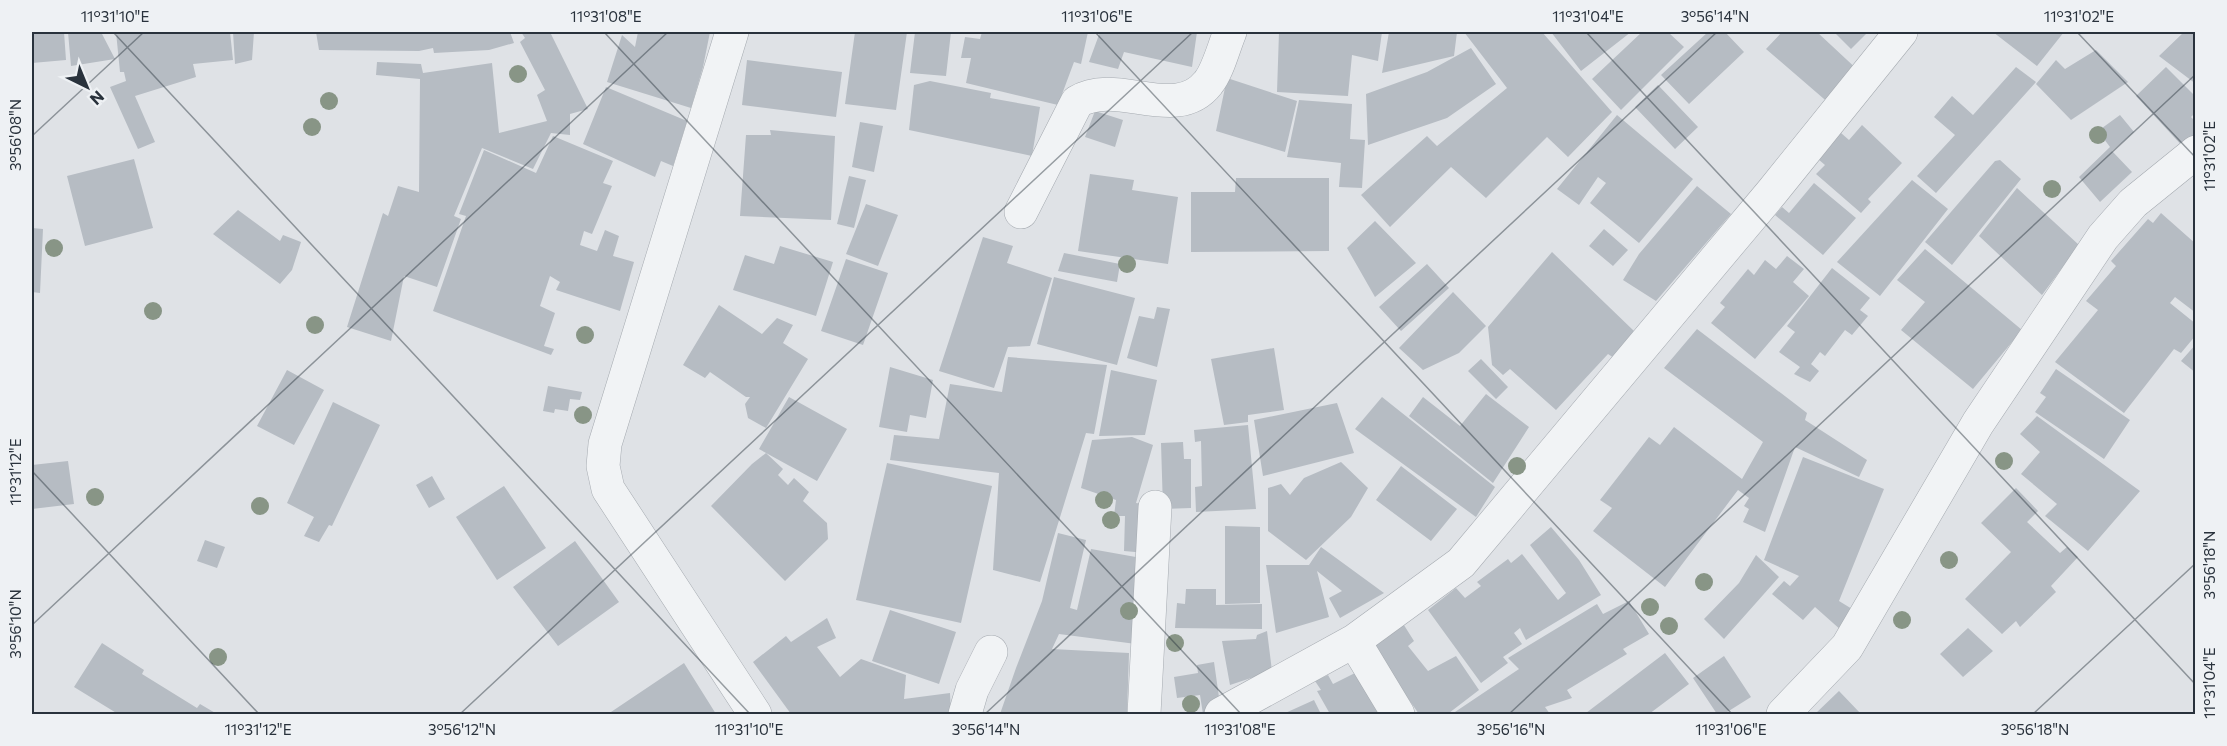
<svg xmlns="http://www.w3.org/2000/svg" width="2227" height="746" font-family="Commissioner,sans-serif">
  <style>
    .building { fill: #b6bcc3 }
    .lines { fill: none; stroke-linecap: round; stroke-linejoin: round }
    .street-casing { stroke: #a5aab0; stroke-width: 34 }
    .street { stroke: #f1f3f5; stroke-width: 33 }
    .tree { fill: #889586 }
    .ticks { fill: none; stroke: #29323c; stroke-width: 1.5; stroke-opacity: 0.45 }
    .neatline { fill: none; stroke: #29323c; stroke-width: 2 }
    .ticks-label { font-size: 15px; text-anchor: middle; fill: #29323c }
  </style>
  <rect width="100%" height="100%" fill="#dfe2e6"/>
  <path class="building" d="M32,32h32l2,28 -34,3z
    M68,32h33l14,27 -44,7z
    M116,32h114l3,28 -40,4 3,13 -61,19 20,46 -17,7 -28,-62 16,-6 -2,-9h-4z
    M233,32h21l-2,28 -17,4z
    M316,32h194l4,11 -25,7 -55,3 -1,-5 -14,3 -100,-1z
    M521,32h29l38,77 -18,5v21l-19,-2 -18,36 -51,-21 -28,68 7,3 -24,68 -33,-11 -13,65 -44,-14 36,-114 5,3 10,-30 21,6 1,-113 -44,-4 1,-13 44,2 2,9 69,-10 7,70 48,-12 -10,-26 8,-5 -25,-48 5,-4z
    M638,32h72l-7,35 -12,41 -84,-26 15,-47 13,12z
    M855,32h52l-11,78 -51,-6z
    M915,32h36l-5,44 -36,-3z
    M982,32h106l-7,32 -7,-2 -16,43 -92,-22 5,-25h-10l4,-21 15,2z
    M1100,32h97l-5,35 -68,-15 -6,17 -29,-7z
    M1279,32h103l-4,29 -26,-6 -4,41 -71,-4z
    M1389,32h68l-3,24 -72,17z
    M1464,32h78l70,80 -44,45 -21,-20 -61,61 -35,-31 -61,60 -29,-32 66,-59 10,10 70,-58z
    M1551,32h80l-50,39z
    M1642,32h26l16,15 -63,63 -29,-31z
    M1708,32h17l19,20 -55,52 -28,-29z
    M1782,32h35l44,41 -30,32 -65,-56z
    M1834,32h34l-17,17z
    M1993,32h71l-27,34z
    M2184,32h12v52l-37,-28z
    M1471,48l25,36 -49,34 -79,27 -2,-51 61,-22z
    M2096,50l32,32 -57,38 -35,-36 20,-24 9,9z
    M747,60l95,12 -6,45 -94,-12z
    M2016,67l20,15 -100,111 -19,-17 38,-41 -21,-18 18,-21 21,19z
    M2166,67l30,30v15l-5,5 5,5v19l-10,9 -50,-54z
    M1227,78l70,23 -12,51 -69,-21z
    M930,81l61,12 -1,5 50,9 -8,49 -123,-26 5,-45z
    M1658,85l40,42 -23,22 -40,-42z
    M606,87l81,34 -14,45 -12,-5 -6,16 -72,-33z
    M1299,100l53,4 -2,35 15,1 -3,48 -23,-1 2,-24 -54,-6z
    M1095,111l28,9 -8,27 -30,-10z
    M1617,115l76,64 -54,64 -49,-40 16,-20 -8,-6 -19,28 -22,-16z
    M2120,115l14,17 -22,19 20,21 -32,30 -21,-25 31,-30 -12,-16z
    M860,122l23,4 -9,46 -22,-5z
    M1862,125l40,38 -34,36 3,3 -10,11 -45,-39 9,-9 -7,-6 23,-26 8,7z
    M770,130l65,6 -4,84 -91,-4 6,-81h25z
    M553,136l60,25 -10,22 9,3 -20,48 -8,-3 -4,14 17,6 8,-21 14,6 -6,20 21,6 -14,49 -64,-21 4,-8 -10,-6 -10,30 15,7 -11,33 10,3 -3,6 -118,-44 33,-95 -7,-2 25,-64 52,23z
    M134,159l19,69 -68,18 -18,-70z
    M2000,160l21,19 -69,86 -27,-23 70,-81z
    M1090,174l44,6 -2,10 46,7 -10,67 -90,-13z
    M849,176l17,4 -12,48 -17,-4z
    M1236,178h93v73l-138,1v-60h44z
    M1912,180l36,29 -68,87 -43,-34z
    M1814,183l42,35 -33,37 -48,-40 7,-8 7,6z
    M1697,186l34,28 -75,87 -33,-21 16,-26z
    M2017,188l62,57 -37,50 -63,-59z
    M866,204l32,11 -20,51 -32,-12z
    M238,210l42,31 3,-6 18,7 -9,28 -12,14 -67,-50z
    M2161,213l35,31v69l-21,-16 -5,6 26,21v11l-15,18 -7,-4 -50,64 -69,-51 43,-52 -12,-9 30,-35 -5,-5 37,-42 5,4z
    M1375,221l41,42 -41,34 -28,-49z
    M32,228l11,1 -3,64 -8,-1z
    M1604,229l24,21 -15,16 -24,-20z
    M983,237l30,9 -6,17 45,15 -22,68 -22,1 -14,41 -55,-17z
    M780,246l53,16 -17,54 -83,-26 12,-35 29,9z
    M1925,249l97,81 -49,59 -72,-59 24,-28 -28,-22z
    M1552,252l82,79 -20,27 -6,-4 -52,56 -46,-41 -7,6 -11,-10 -4,-38z
    M1064,253l56,11 -3,18 -59,-11z
    M1787,256l17,13 -11,13 16,14 -54,63 -44,-36 14,-16 -5,-4 28,-34 6,6 11,-15 11,9z
    M846,259l42,14 -25,72 -42,-14z
    M1427,264l22,24 -48,43 -22,-24z
    M1832,268l38,30 -10,12 8,6 -16,19 -7,-5 -20,26 -5,-4 -9,12 8,7 -9,11 -16,-8 6,-7 -21,-15 16,-20 -8,-6z
    M1054,277l81,21 -18,67 -80,-21z
    M1453,292l33,34 -27,27 -36,17 -24,-22z
    M719,305l43,29 15,-16 16,7 -10,18 25,16 -42,69 -18,-10 -3,-14 5,-7h-4l-36,-25 -5,6 -22,-13z
    M1157,307l13,2 -13,58 -30,-9 12,-42 15,3z
    M1697,329l110,84 -2,7 62,40 -8,17 -64,-30 -30,85 -22,-10 6,-13 -5,-3 5,-8 -11,-8 -73,97 -72,-56 19,-23 -12,-8 49,-63 11,8 14,-18 68,52 21,-37 -99,-74z
    M2196,344v29l-15,-12z
    M1274,348l10,62 -36,5v7l-24,3 -13,-66z
    M1008,357l99,8 -13,69 -8,-1 -46,149 -47,-12 6,-97 -109,-13 4,-25 45,4 11,-55 52,8z
    M1481,359l27,28 -12,12 -28,-28z
    M890,367l43,13 -7,38 -16,-3 -3,17 -28,-5z
    M2056,369l74,51 -26,39 -69,-47 11,-15 -6,-4z
    M287,370l37,20 -30,55 -37,-19z
    M1111,370l46,10 -12,55 -46,1z
    M548,386l34,6 -2,8 -10,-1 -2,12 -13,-2 -1,4 -11,-2z
    M1486,394l43,33 -36,56 -84,-67 14,-19 37,29z
    M789,397l58,32 -30,52 -58,-32z
    M1382,397l113,90 -19,30 -121,-88z
    M333,402l47,23 -48,101 -3,-1 -10,17 -15,-6 10,-19 -27,-14z
    M1337,403l17,50 -91,23 -9,-56z
    M2037,416l103,75 -52,60 -43,-35 12,-12 -36,-30 19,-22 -20,-18z
    M1248,425l8,84 -60,3 -1,-25 7,-1 -1,-45 -6,1 -1,-12z
    M1132,437l21,8 -17,58 13,2 -3,48 -22,-2 1,-35h-11l2,-16 -35,-12 11,-48z
    M1183,442l1,17h7v49l-28,1 -2,-66z
    M766,453l17,16 -5,6 10,10 6,-7 15,14 -6,9 24,22 1,16 -43,42 -74,-75 41,-42z
    M1803,457l81,32 -45,112 18,11 -15,19 -27,-24 -12,13 -31,-26 12,-13 6,5 9,-10 -35,-16z
    M68,461l6,43 -42,5v-44z
    M1341,462l27,26 -17,29 -45,43 -38,-29v-43l13,-4 9,11 14,-17z
    M887,463l105,23 -31,137 -105,-23z
    M1401,466l56,43 -26,32 -55,-41z
    M432,476l13,23 -16,9 -13,-23z
    M504,486l42,62 -49,32 -41,-63z
    M2016,488l22,23 -11,11 33,31 7,-6 11,10 -27,29 5,6 -36,35 -4,-6 -14,13 -37,-35 46,-47 -30,-29z
    M1225,526l35,1v76l-35,1z
    M1551,527l28,33 22,35 -75,45 -6,-12 -6,5 8,11 -19,13 5,6 -27,20 -53,-73 28,-22 9,10 16,-12 -4,-4 31,-23 3,4 11,-9 36,46 8,-7 -36,-48z
    M1058,533l28,7 -16,68 7,2 14,-61 56,10 -11,85 -77,-10 -7,15 77,4 -2,61h-127l16,-46 26,-67z
    M205,540l20,7 -8,21 -20,-7z
    M575,541l44,61 -61,44 -45,-59z
    M1321,547l63,46 -44,25 -11,-20 13,-7 -25,-20 12,46 -53,16 -10,-68h43z
    M1756,555l23,22 -55,62 -20,-20 35,-36z
    M1186,589h30v16l46,-1v25l-87,-1 2,-25 8,1z
    M1629,601l20,33 -26,15 4,5 -60,36 5,8 -27,9 5,7h-98l67,-45 -11,-11 89,-54 6,10z
    M890,610l66,22 -17,52 -67,-23z
    M827,618l9,20 -19,9 23,30 21,-18 45,16 -2,24 46,-6 1,21h-160l-38,-52 33,-26 5,6z
    M1402,622l12,19 -6,5 20,25 28,-15 23,34 -30,23 1,1h-31l-49,-69z
    M1968,628l25,23 -30,26 -23,-23z
    M1267,631l5,40 -42,14 -8,-44 34,-2 1,-4z
    M102,643l42,27 -2,4 55,34 3,-4 17,10h-99l-44,-27z
    M1665,653l24,31 -40,30h-62l-1,-1z
    M1724,656l27,41 -27,17h-7l-24,-36z
    M1214,662l7,49 -18,3 -3,-19 -23,3 -3,-21 24,-4 -1,-8z
    M684,663l32,51h-108z
    M1361,670l23,44h-54l-13,-23 4,-1 -6,-9 13,-6 5,9z
    M1839,691l22,23h-46z
    M1314,700l7,14h-38z"/>
  <g class="lines">
    <g class="street-casing">
      <path id="street" d="M732,32l-127,412 -2,22 5,23 147,225
        M1021,212l56,-110c40,-25 99,22 131,-19 10,-12 16,-37 22,-51
        M1354,641l44,73
        M965,714l7,-24 19,-38
        M1144,714l11,-207
        M1221,714l133,-73 107,-78 311,-371 129,-160
        M1783,714l64,-67 131,-224 125,-186 30,-34 63,-51"/>
    </g>
    <use href="#street" class="street"/>
  </g>
  <g class="tree">
    <circle cx="518" cy="74" r="9"/>
    <circle cx="329" cy="101" r="9"/>
    <circle cx="312" cy="127" r="9"/>
    <circle cx="2098" cy="135" r="9"/>
    <circle cx="2052" cy="189" r="9"/>
    <circle cx="54" cy="248" r="9"/>
    <circle cx="1127" cy="264" r="9"/>
    <circle cx="153" cy="311" r="9"/>
    <circle cx="315" cy="325" r="9"/>
    <circle cx="585" cy="335" r="9"/>
    <circle cx="583" cy="415" r="9"/>
    <circle cx="2004" cy="461" r="9"/>
    <circle cx="1517" cy="466" r="9"/>
    <circle cx="95" cy="497" r="9"/>
    <circle cx="1104" cy="500" r="9"/>
    <circle cx="260" cy="506" r="9"/>
    <circle cx="1111" cy="520" r="9"/>
    <circle cx="1949" cy="560" r="9"/>
    <circle cx="1704" cy="582" r="9"/>
    <circle cx="1650" cy="607" r="9"/>
    <circle cx="1129" cy="611" r="9"/>
    <circle cx="1902" cy="620" r="9"/>
    <circle cx="1669" cy="626" r="9"/>
    <circle cx="1175" cy="643" r="9"/>
    <circle cx="218" cy="657" r="9"/>
    <circle cx="1191" cy="704" r="9"/>
  </g>
  <path class="ticks" d="M113,32l637,682M604,32l637,682M1095,32l637,682M1586,32l610,653M2077,32l119,126M32,136l112,-104M32,471l227,243M32,625l636,-593M460,714l733,-682M985,714l732,-682M1509,714l687,-640M2033,714l163,-151"/>
  <rect width="2227" height="746" fill="none" stroke="#eef1f4" stroke-width="66"/>
  <g transform="translate(87 87) rotate(137)" stroke="#eef1f4" stroke-width="4.5" paint-order="stroke">
  <path d="M0-4.5L10 22L0 15L-10 22Z" fill="#29323c"/>
  <text y="-9" font-size="16" font-weight="bold" text-anchor="middle" fill="#29323c">N</text>
  </g>
  <rect x="33" y="33" width="2161" height="680" class="neatline"/>
  <g class="ticks-label">
    <text x="115" y="22">11°31'10"E</text>
    <text x="606" y="22">11°31'08"E</text>
    <text x="1097" y="22">11°31'06"E</text>
    <text x="1588" y="22">11°31'04"E</text>
    <text x="1715" y="22">3°56'14"N</text>
    <text x="2079" y="22">11°31'02"E</text>
    <text transform="translate(16 135) rotate(-90)" y="5">3°56'08"N</text>
    <text transform="translate(2210 156) rotate(-90)" y="5">11°31'02"E</text>
    <text transform="translate(16 472) rotate(-90)" y="5">11°31'12"E</text>
    <text transform="translate(2210 565) rotate(-90)" y="5">3°56'18"N</text>
    <text transform="translate(16 624) rotate(-90)" y="5">3°56'10"N</text>
    <text transform="translate(2210 683) rotate(-90)" y="5">11°31'04"E</text>
    <text x="258" y="735">11°31'12"E</text>
    <text x="462" y="735">3°56'12"N</text>
    <text x="749" y="735">11°31'10"E</text>
    <text x="986" y="735">3°56'14"N</text>
    <text x="1240" y="735">11°31'08"E</text>
    <text x="1511" y="735">3°56'16"N</text>
    <text x="1731" y="735">11°31'06"E</text>
    <text x="2035" y="735">3°56'18"N</text>
  </g>
</svg>
